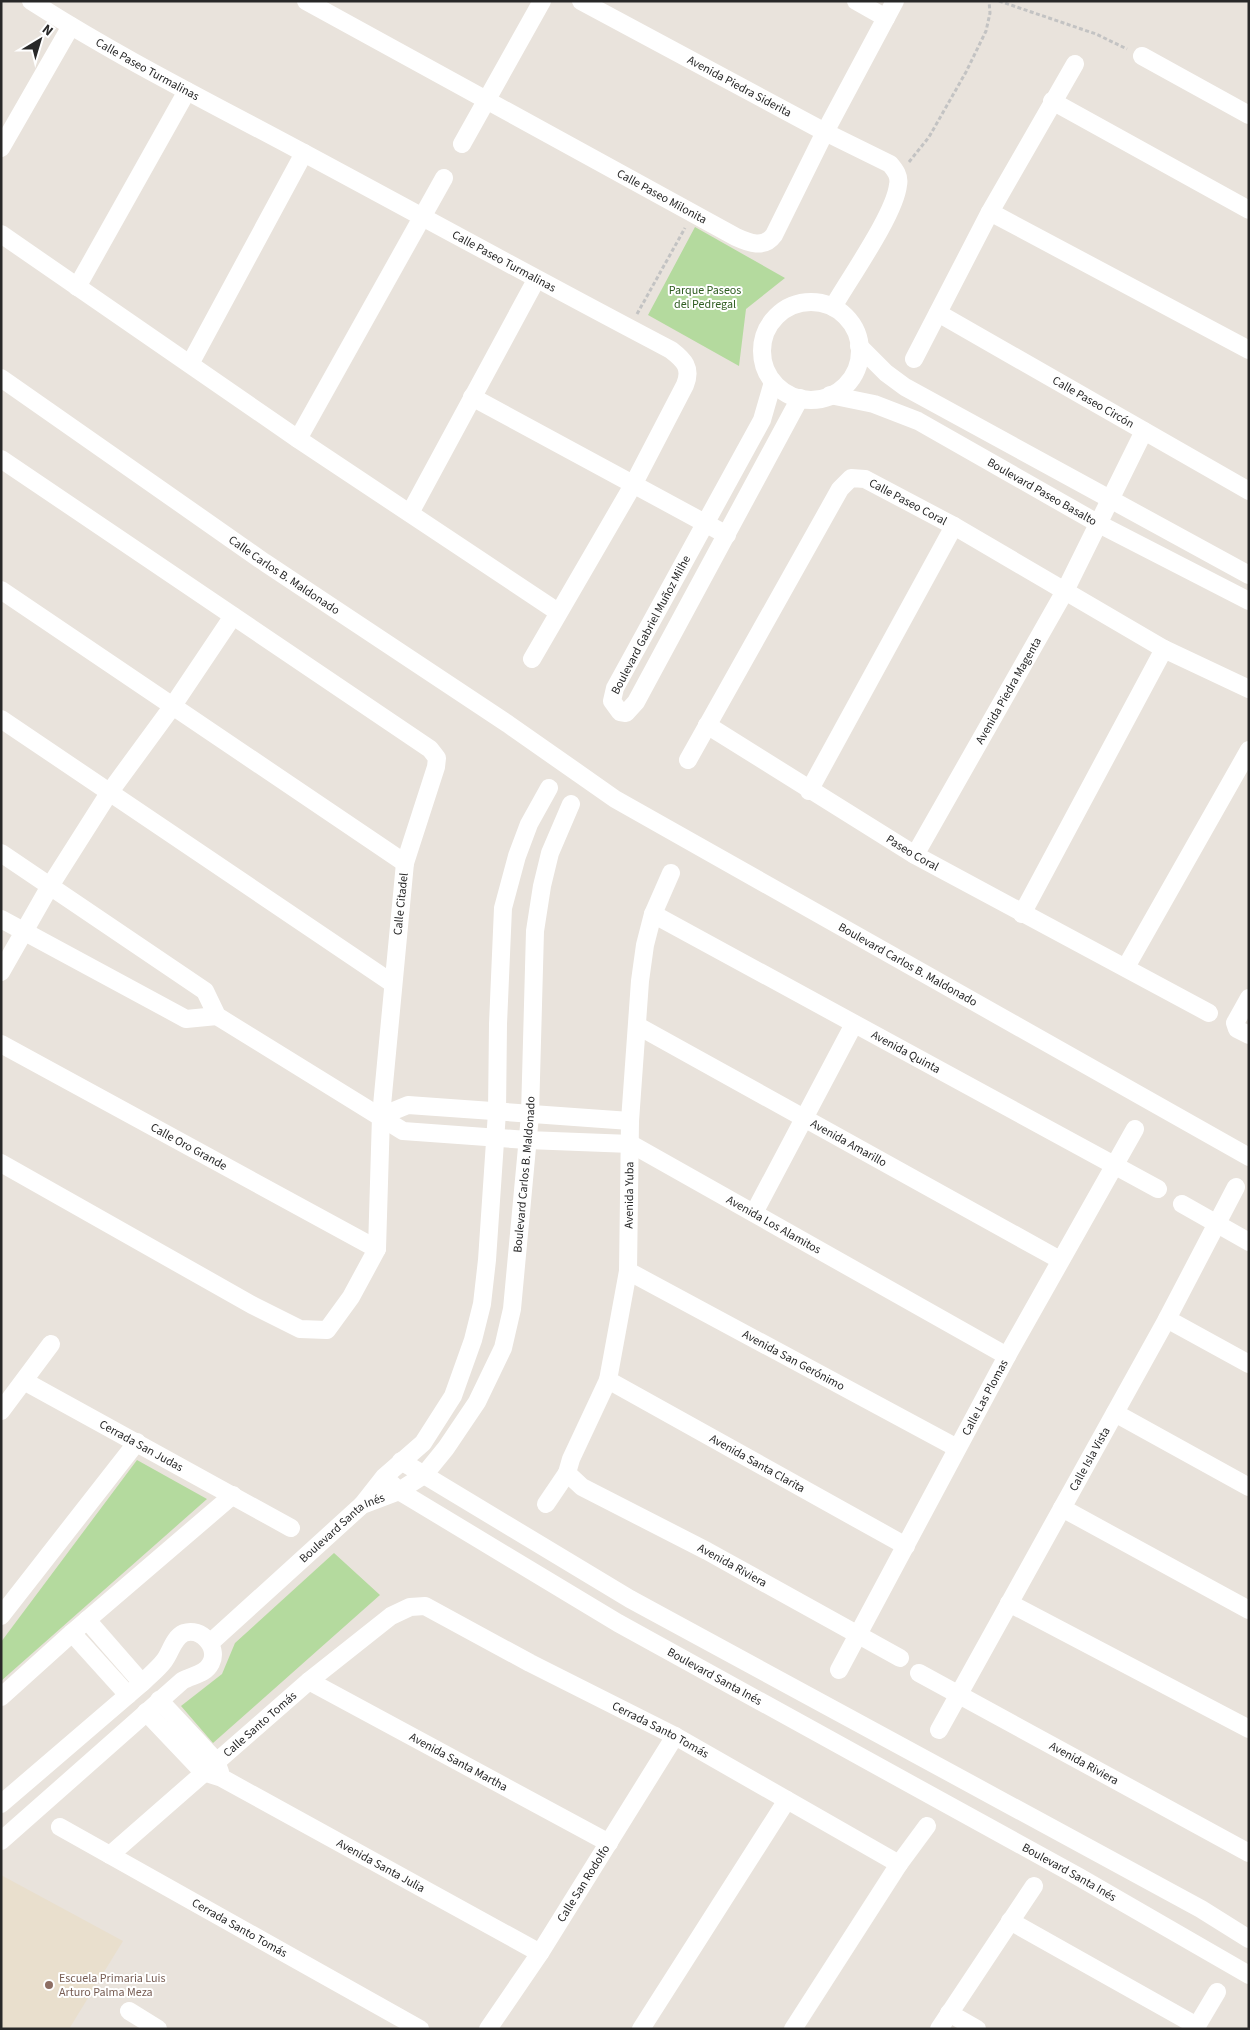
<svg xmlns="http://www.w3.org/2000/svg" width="1250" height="2030" font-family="'Source Sans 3',sans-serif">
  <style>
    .education { fill: #e9dfcd }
    .green { fill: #b4da9e }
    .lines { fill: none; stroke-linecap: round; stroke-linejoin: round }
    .path { stroke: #c3c3c3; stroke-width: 3; stroke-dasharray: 4 2.5; stroke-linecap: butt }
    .minor { stroke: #fff; stroke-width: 18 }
    .education-dot { fill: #8d6e63; stroke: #fff; stroke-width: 2 }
    .labels { text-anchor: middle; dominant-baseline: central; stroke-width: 4; stroke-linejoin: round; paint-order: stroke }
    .street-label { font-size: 12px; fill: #282828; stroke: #fff }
    .park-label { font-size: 12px; fill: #2f5d21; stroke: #fff }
    .education-label { font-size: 12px; fill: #785e54; stroke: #fff; text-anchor: start }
  </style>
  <rect width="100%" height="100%" fill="#e9e3dc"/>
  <path class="education" d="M1,1875l122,66 -54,88h-68z"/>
  <path class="green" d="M695,227l90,51 -39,31 -7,57 -91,-51z
    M137,1460l70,39 -206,182v-39z
    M334,1553l46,42 -167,148 -32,-37 41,-32 13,-31z"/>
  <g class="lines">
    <path class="path" d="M999,1l97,33 31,15
      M909,162l20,-25 37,-65 20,-41 4,-18 -1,-12
      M637,314l48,-86"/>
    <g class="minor">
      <path id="s1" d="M31,1c87,56 180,102 271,151 123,66 245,133 369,198 13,10 21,18 14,35l-52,100 -101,174"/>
      <path id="s2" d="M306,1l430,236c13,6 28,12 38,-2l51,-103 70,-131"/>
      <path id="s3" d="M581,1l244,131 65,32c5,6 10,12 8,21 -3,29 -49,94 -65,122"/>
      <path d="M856,1l30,17"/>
      <path d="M1142,56l107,59"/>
      <path d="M1052,101l197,109"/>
      <path d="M462,144l80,-143"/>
      <path d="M1,148l70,-122"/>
      <path d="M990,212l259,138"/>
      <path d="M1,234l297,205 260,173"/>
      <path d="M77,287l110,-196"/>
      <circle cx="811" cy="351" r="49"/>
      <path id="s4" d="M938,313l311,178"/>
      <path d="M859,346l27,27 19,14 344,188"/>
      <path d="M914,359l76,-147 85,-148"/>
      <path d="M190,364l114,-211"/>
      <path id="s5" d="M1,378l263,184 244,162 107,75 634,358"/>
      <path d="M773,382l-11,38 -147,268 -3,13 8,11 6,1 10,-11 164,-304"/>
      <path id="s6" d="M830,395l44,9 44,17 181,103 150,77"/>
      <path d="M472,397l255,138"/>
      <path d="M298,439l146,-261"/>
      <path d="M1,459l429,290 7,9 -1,9 -31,96 -24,253 -4,133 -26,48 -24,33 -27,-1 -48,-24 -251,-142"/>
      <path d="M410,513l126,-233"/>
      <path d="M1,590l404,273"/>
      <path d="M1,719l391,264"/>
      <path id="s7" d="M707,725l208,130 294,158"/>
      <path id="s8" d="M688,760l152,-271 11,-11 14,1 89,47 210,123 85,40"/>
      <path d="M809,791l145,-265"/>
      <path id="s9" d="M1,853l204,138 12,25 186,115 124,9 104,4 376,212"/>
      <path id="s10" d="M915,855l150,-264 79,-160"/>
      <path id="s11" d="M653,914l505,275"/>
      <path d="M1022,914l142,-265"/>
      <path d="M1,919l185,100 31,-3"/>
      <path d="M1126,967l123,-217"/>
      <path d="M1,972l49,-86 59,-93 63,-86 61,-91"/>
      <path d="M1249,998l-14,25 2,6 12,6"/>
      <path id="s12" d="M638,1026l422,234"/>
      <path id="s13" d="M1,1044l376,205"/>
      <path d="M381,1116l27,-11 222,16"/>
      <path d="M1182,1204l67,38"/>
      <path d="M754,1213l100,-189"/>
      <path id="s14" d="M628,1271l329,177"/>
      <path d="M1167,1319l82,45"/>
      <path id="s15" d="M608,1380l298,166"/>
      <path id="s16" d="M24,1381l267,147"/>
      <path d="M1,1411l50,-67"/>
      <path d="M1115,1413l134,74"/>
      <path d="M401,1461l229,138 571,310 48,30"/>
      <path id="s17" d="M567,1473l15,14 125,64 193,107"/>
      <path id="s18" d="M392,1484l7,7 25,-16 22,-27 31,-46 26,-54 9,-39 18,-194 5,-184 7,-45 8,-33 21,-49"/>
      <path id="s19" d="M546,1504l21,-31 4,-14 37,-79 20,-109 2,-150 10,-140 5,-36 8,-31 18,-41"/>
      <path d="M362,1505l22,-28 39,-34 30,-47 20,-56 9,-36 5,-44 10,-148 1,-88 5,-116 14,-52 12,-32 20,-36"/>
      <path d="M1062,1508l187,102"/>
      <path d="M1009,1603l240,126"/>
      <path d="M1,1616l136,-174"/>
      <path d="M87,1620l55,63"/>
      <path d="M72,1633l56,62"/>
      <path id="s20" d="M210,1643l152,-138 37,-14 219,132 461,254 170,98"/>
      <path id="s21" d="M839,1670l168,-314 128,-227"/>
      <path id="s22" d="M919,1673l330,180"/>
      <path id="s23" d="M309,1681l300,162"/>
      <path d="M1,1697l71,-64 161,-138"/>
      <path d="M159,1700l57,61 4,11"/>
      <path id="s24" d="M146,1712l57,60 19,6 318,175"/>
      <path id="s25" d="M939,1730l228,-411 69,-132"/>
      <path d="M1,1804l141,-121c7,-7 16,-14 22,-22 7,-9 9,-23 20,-28 17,-6 35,14 27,30 -6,12 -19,12 -29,18l-181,160"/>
      <path id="s26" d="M60,1827l360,202"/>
      <path id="s27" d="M110,1855l199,-174 82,-65 19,-9 15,-1 105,57 145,73 224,128"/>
      <path d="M1010,1921l187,105"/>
      <path d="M129,2011l29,18"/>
      <path d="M949,2013l28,16"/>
      <path id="s28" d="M488,2029l52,-76 135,-217"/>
      <path d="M641,2029l146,-229"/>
      <path d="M793,2029l106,-165 28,-38"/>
      <path d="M939,2029l95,-143"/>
      <path d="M1195,2029l22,-37"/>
    </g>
  </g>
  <circle class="education-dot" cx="49" cy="1985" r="5"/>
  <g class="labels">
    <g class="street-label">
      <text stroke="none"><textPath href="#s1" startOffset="135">Calle Paseo Turmalinas</textPath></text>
      <text stroke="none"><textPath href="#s3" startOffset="180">Avenida Piedra Siderita</textPath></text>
      <text stroke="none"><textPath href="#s2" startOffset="406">Calle Paseo Milonita</textPath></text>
      <text stroke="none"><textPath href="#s1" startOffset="540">Calle Paseo Turmalinas</textPath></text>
      <text stroke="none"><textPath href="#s4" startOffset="179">Calle Paseo Circón</textPath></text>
      <text stroke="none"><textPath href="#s6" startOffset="235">Boulevard Paseo Basalto</textPath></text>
      <text stroke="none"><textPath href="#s8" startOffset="389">Calle Paseo Coral</textPath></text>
      <text stroke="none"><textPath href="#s5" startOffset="345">Calle Carlos B. Maldonado</textPath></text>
      <text transform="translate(651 625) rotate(-62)">Boulevard Gabriel Muñoz Milhe</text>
      <text stroke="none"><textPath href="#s10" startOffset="189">Avenida Piedra Magenta</textPath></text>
      <text stroke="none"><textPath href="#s7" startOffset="242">Paseo Coral</textPath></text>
      <text transform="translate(401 904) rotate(-84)">Calle Citadel</text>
      <text stroke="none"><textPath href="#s5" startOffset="1081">Boulevard Carlos B. Maldonado</textPath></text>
      <text stroke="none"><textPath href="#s11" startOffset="288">Avenida Quinta</textPath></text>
      <text stroke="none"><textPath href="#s12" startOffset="241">Avenida Amarillo</textPath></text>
      <text stroke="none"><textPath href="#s13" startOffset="214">Calle Oro Grande</textPath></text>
      <text stroke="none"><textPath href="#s18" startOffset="365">Boulevard Carlos B. Maldonado</textPath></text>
      <text stroke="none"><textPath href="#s19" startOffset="326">Avenida Yuba</textPath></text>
      <text stroke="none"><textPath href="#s9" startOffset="885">Avenida Los Alamitos</textPath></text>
      <text stroke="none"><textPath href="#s14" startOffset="188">Avenida San Gerónimo</textPath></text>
      <text stroke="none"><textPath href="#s21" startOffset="309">Calle Las Plomas</textPath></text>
      <text stroke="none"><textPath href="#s16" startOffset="134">Cerrada San Judas</textPath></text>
      <text stroke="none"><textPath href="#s25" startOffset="310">Calle Isla Vista</textPath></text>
      <text stroke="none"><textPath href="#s15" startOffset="171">Avenida Santa Clarita</textPath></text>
      <text stroke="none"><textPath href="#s20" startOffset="176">Boulevard Santa Inés</textPath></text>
      <text stroke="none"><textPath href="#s17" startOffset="190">Avenida Riviera</textPath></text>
      <text stroke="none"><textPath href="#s20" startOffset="611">Boulevard Santa Inés</textPath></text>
      <text stroke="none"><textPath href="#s27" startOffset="199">Calle Santo Tomás</textPath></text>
      <text stroke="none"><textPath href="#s27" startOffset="671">Cerrada Santo Tomás</textPath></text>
      <text stroke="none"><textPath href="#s23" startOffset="170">Avenida Santa Martha</textPath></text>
      <text stroke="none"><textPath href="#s22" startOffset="188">Avenida Riviera</textPath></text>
      <text stroke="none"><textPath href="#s24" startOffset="284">Avenida Santa Julia</textPath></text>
      <text stroke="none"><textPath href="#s20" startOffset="1016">Boulevard Santa Inés</textPath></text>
      <text stroke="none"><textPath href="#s28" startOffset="174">Calle San Rodolfo</textPath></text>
      <text stroke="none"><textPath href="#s26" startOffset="206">Cerrada Santo Tomás</textPath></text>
    </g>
    <g class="park-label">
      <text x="705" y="290">Parque Paseos<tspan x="705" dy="14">del Pedregal</tspan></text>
    </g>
    <g class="education-label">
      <text x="59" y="1978">Escuela Primaria Luis<tspan x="59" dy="14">Arturo Palma Meza</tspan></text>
    </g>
  </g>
  <rect width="1250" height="2030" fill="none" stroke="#282828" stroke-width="5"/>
  <g transform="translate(40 40) rotate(38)" stroke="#ffffff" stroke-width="4" paint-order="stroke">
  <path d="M0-4L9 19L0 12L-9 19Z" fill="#282828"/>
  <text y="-8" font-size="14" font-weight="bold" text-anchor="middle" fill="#282828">N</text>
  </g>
</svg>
